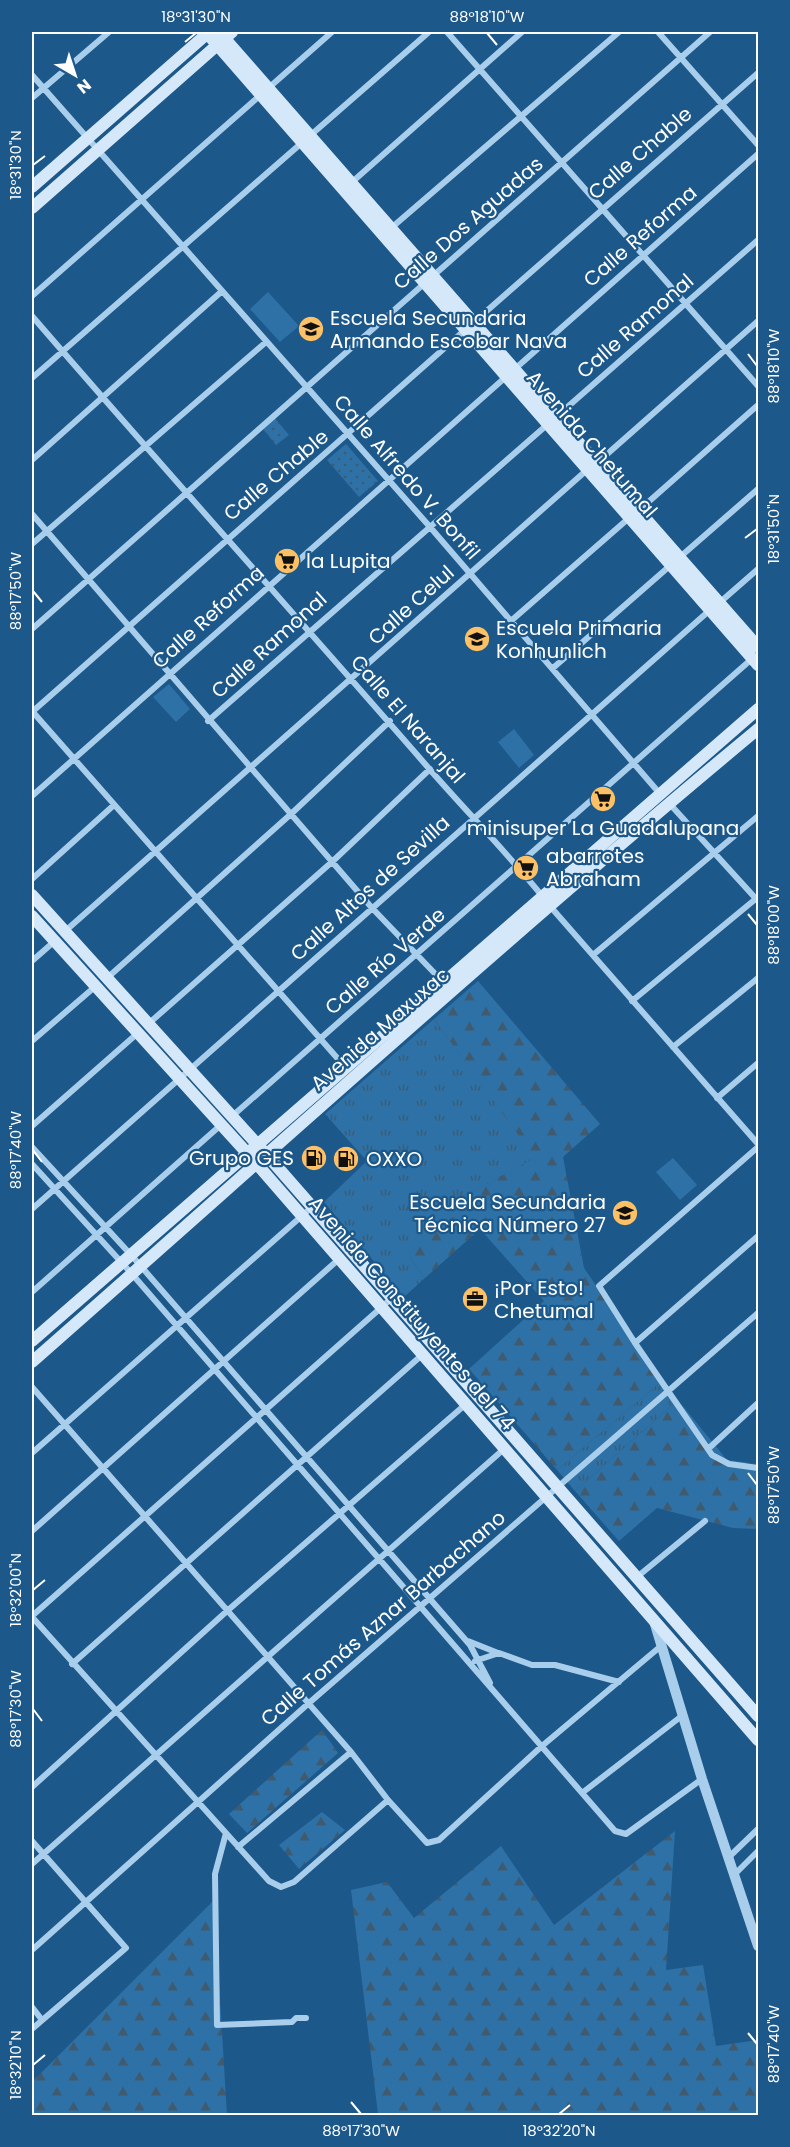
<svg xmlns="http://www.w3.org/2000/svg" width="790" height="2147" font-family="Poppins,sans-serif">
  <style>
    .grass { fill: url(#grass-tufts) }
    .forest { fill: url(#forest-firs) }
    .park { fill: url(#park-dots) }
    .garden { fill: #2d71a6 }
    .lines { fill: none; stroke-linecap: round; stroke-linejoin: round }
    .minor { stroke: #a8ceec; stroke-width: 6 }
    .tertiary { stroke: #a8ceec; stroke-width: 10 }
    .secondary { stroke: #d4e8f9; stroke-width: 12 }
    .ticks { fill: none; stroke: #fff; stroke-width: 2 }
    .labels { text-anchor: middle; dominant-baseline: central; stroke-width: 4.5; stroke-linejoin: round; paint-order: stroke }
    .street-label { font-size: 20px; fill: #fff; stroke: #1d588a }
    .poi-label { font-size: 20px; fill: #fff; stroke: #1d588a; text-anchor: start }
    .neatline { fill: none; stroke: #fff; stroke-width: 2 }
    .ticks-label { font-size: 15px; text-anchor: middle; fill: #fff }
  </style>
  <defs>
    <pattern id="grass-tufts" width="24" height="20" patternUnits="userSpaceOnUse" patternTransform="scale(1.5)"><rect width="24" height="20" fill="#2d71a6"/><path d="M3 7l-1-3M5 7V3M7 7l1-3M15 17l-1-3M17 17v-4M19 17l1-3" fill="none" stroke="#405b70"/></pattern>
    <pattern id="forest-firs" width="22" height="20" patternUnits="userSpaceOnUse" patternTransform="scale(1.5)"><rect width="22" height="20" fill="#2d71a6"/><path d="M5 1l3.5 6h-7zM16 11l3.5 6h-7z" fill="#405b70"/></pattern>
    <pattern id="park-dots" width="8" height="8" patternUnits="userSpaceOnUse" patternTransform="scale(1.5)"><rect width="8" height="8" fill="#2d71a6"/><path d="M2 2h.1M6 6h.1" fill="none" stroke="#405b70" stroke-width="1.8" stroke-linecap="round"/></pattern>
  </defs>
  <rect width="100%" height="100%" fill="#1d588a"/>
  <path class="grass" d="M434,1019l102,139 -86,45 -40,55 15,20 -21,19 -80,-95 43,-41 -42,-47z
    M662,1381l16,19 -103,91 -18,-21z"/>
  <path class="forest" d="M478,981l122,143 -37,33 21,111 78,113 -105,89 -88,-101 75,-68 -64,-72 -55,49 -15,-20 6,-25 34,-30 85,-45 -101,-139z
    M678,1400l49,60 31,4v65l-25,-1 -76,-20 -38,33 -44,-50z
    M322,1730l16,23 -91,80 -18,-19z
    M322,1812l23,18 -46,39 -20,-24z
    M675,1831l-9,139 37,-5 13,81 42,-6v75h-386l6,-1 -27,-224 36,-8 27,36 87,-72 53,79z
    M214,1900l13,215 -195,1v-34z"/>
  <path class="park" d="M274,417l15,18 -13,10 -13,-16z
    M346,444l32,37 -19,16 -32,-37z"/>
  <path class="garden" d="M268,292l31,34 -19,16 -30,-33z
    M169,684l21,25 -14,13 -23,-25z
    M514,729l20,26 -15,13 -21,-26z
    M673,1158l24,27 -17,15 -24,-28z"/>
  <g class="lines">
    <path class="minor" d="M447,32l311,354
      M658,32l100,113
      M32,75l398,452 231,268
      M32,98l77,-66
      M351,183l171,-151
      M390,229l229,-197
      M32,296l300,-264
      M32,316c132,153 267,303 400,456 37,42 76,82 111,125
      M473,323l285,-250
      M32,378l397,-346
      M556,417l202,-177
      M32,460l189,-168
      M597,463l161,-142
      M637,512l121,-107
      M32,514l340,394 71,74
      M32,544l234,-202
      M680,557l78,-68
      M718,604l40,-35
      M512,620l117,-102
      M32,629l678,-597
      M553,668l119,-104
      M32,711l314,357
      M32,712l433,-382
      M208,721l340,-297
      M32,796l726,-642
      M668,802l90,99
      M32,879l82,-74
      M549,905l209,239
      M63,933l525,-464
      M593,955l165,-139
      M32,961l24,-21
      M106,979l185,-165 99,-93
      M632,1001l126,-104
      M147,1025l186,-164 97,-92
      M32,1041l65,-56
      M673,1047l85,-69
      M717,1098l41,-35
      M230,1118l524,-461
      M32,1126l107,-94
      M32,1147l100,109 338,389 20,38
      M758,1147l-159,139 36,57 77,112 17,9 29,4
      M32,1164l100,110 483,557 11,3 76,-55
      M32,1209l678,-599
      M32,1292l190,-168
      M635,1343l123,-107
      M32,1387l319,365 37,48 39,43 12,-3 103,-94 119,-100
      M708,1449l50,-46
      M32,1453l280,-246
      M32,1531l307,-272
      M637,1577l68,-56
      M32,1616l360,-318
      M32,1617l237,264 12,6 13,-5 94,-82
      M468,1641l30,12
      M475,1661l24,-8 33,12h23l64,17
      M72,1664l350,-309
      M32,1787l195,-176 239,-207
      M582,1793l101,-78
      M226,1833l-11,41 2,151 75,-3 4,-4h10
      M32,1841l94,107 -94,81
      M238,1847l113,-95
      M729,1857l29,-28
      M32,1864l472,-415
      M735,1874l23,-23
      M32,1950l277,-247 449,-390
      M32,2007l10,13"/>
    <path class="tertiary" d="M654,1621l48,158 56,167"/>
    <path class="secondary" d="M206,32l552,633
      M219,32l539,615
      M32,187l177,-155
      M32,208l200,-176
      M32,895l234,259 492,562
      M32,916l224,247 502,577
      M32,1341l726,-632
      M32,1362c241,-212 479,-428 726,-633"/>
  </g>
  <path class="ticks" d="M487,33l10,12M185,42l11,-9M33,165l12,-9M748,354l9,12M745,538l12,-9M33,591l9,11M748,914l9,11M33,1150l9,12M748,1473l9,12M33,1590l12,-10M33,1709l9,12M748,2033l9,11M33,2065l12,-10M351,2102l10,12M559,2114l11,-9"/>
  <defs>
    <g id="school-disc" transform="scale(1.35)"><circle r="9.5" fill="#fcc166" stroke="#1d588a"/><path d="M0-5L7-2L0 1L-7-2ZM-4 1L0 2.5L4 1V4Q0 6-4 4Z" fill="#111"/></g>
    <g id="supermarket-disc" transform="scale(1.35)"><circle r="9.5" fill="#fcc166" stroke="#1d588a"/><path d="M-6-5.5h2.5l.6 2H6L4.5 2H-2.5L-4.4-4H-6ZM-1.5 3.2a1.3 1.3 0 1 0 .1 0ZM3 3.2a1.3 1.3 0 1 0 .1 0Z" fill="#111"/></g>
    <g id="fuel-disc" transform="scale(1.35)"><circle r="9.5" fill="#fcc166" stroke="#1d588a"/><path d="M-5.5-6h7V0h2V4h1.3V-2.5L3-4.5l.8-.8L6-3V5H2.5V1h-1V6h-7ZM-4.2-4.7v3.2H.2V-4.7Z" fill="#111"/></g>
    <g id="office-disc" transform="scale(1.35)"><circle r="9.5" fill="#fcc166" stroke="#1d588a"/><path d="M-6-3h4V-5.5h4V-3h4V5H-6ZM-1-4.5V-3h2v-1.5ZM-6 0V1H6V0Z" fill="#111"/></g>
  </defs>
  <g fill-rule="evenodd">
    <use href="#school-disc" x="311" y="329"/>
    <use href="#supermarket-disc" x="287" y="561"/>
    <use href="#school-disc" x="477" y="639"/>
    <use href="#supermarket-disc" x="603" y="799"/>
    <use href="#supermarket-disc" x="526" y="868"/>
    <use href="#fuel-disc" x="314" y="1158"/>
    <use href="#fuel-disc" x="346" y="1159"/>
    <use href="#school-disc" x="625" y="1213"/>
    <use href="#office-disc" x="475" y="1299"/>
  </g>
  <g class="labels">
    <g class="street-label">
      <text transform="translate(640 153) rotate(-41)">Calle Chable</text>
      <text transform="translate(468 223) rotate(-41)">Calle Dos Aguadas</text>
      <text transform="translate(640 236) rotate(-41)">Calle Reforma</text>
      <text transform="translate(635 326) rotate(-41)">Calle Ramonal</text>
      <text transform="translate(592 444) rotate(49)">Avenida Chetumal</text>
      <text transform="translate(276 475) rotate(-40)">Calle Chable</text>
      <text transform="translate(407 477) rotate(49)">Calle Alfredo V. Bonfil</text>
      <text transform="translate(411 605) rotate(-42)">Calle Celul</text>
      <text transform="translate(208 617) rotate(-42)">Calle Reforma</text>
      <text transform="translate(269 645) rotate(-42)">Calle Ramonal</text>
      <text transform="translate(408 719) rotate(49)">Calle El Naranjal</text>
      <text transform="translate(370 888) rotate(-42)">Calle Altos de Sevilla</text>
      <text transform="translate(385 961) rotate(-41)">Calle Río Verde</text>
      <text transform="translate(380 1029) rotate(-41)">Avenida Maxuxac</text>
      <text transform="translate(412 1313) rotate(49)">Avenida Constituyentes del 74</text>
      <text transform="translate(383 1618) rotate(-41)">Calle Tomás Aznar Barbachano</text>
    </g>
    <g class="poi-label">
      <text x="330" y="318">Escuela Secundaria<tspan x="330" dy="23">Armando Escobar Nava</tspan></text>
      <text x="306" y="561">la Lupita</text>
      <text x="496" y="628">Escuela Primaria<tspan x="496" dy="23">Konhunlich</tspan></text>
      <text x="603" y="828" text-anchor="middle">minisuper La Guadalupana</text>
      <text x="546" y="856">abarrotes<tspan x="546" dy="23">Abraham</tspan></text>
      <text x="294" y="1158" text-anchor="end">Grupo GES</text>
      <text x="366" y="1159">OXXO</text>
      <text x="606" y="1202" text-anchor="end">Escuela Secundaria<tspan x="606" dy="23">Técnica Número 27</tspan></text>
      <text x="494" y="1288">¡Por Esto!<tspan x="494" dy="23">Chetumal</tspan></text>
    </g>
  </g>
  <rect width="790" height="2147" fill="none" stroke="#1d588a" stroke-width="66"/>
  <g transform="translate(75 75) rotate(141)" stroke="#1d588a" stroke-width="4.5" paint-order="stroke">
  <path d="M0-4.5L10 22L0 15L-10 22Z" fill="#ffffff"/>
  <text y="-9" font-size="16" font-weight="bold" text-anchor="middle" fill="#ffffff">N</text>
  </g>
  <rect x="33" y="33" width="724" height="2081" class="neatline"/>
  <g class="ticks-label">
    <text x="196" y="22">18°31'30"N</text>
    <text x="487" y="22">88°18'10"W</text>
    <text transform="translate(16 165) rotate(-90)" y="5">18°31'30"N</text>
    <text transform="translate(774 366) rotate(-90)" y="5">88°18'10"W</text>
    <text transform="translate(774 529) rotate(-90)" y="5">18°31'50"N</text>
    <text transform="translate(16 591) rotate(-90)" y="5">88°17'50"W</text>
    <text transform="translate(774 925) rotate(-90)" y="5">88°18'00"W</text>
    <text transform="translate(16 1150) rotate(-90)" y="5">88°17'40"W</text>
    <text transform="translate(774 1485) rotate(-90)" y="5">88°17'50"W</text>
    <text transform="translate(16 1590) rotate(-90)" y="5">18°32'00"N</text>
    <text transform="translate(16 1709) rotate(-90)" y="5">88°17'30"W</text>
    <text transform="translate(774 2044) rotate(-90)" y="5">88°17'40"W</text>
    <text transform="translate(16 2065) rotate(-90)" y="5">18°32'10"N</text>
    <text x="361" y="2136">88°17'30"W</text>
    <text x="559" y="2136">18°32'20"N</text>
  </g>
</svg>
